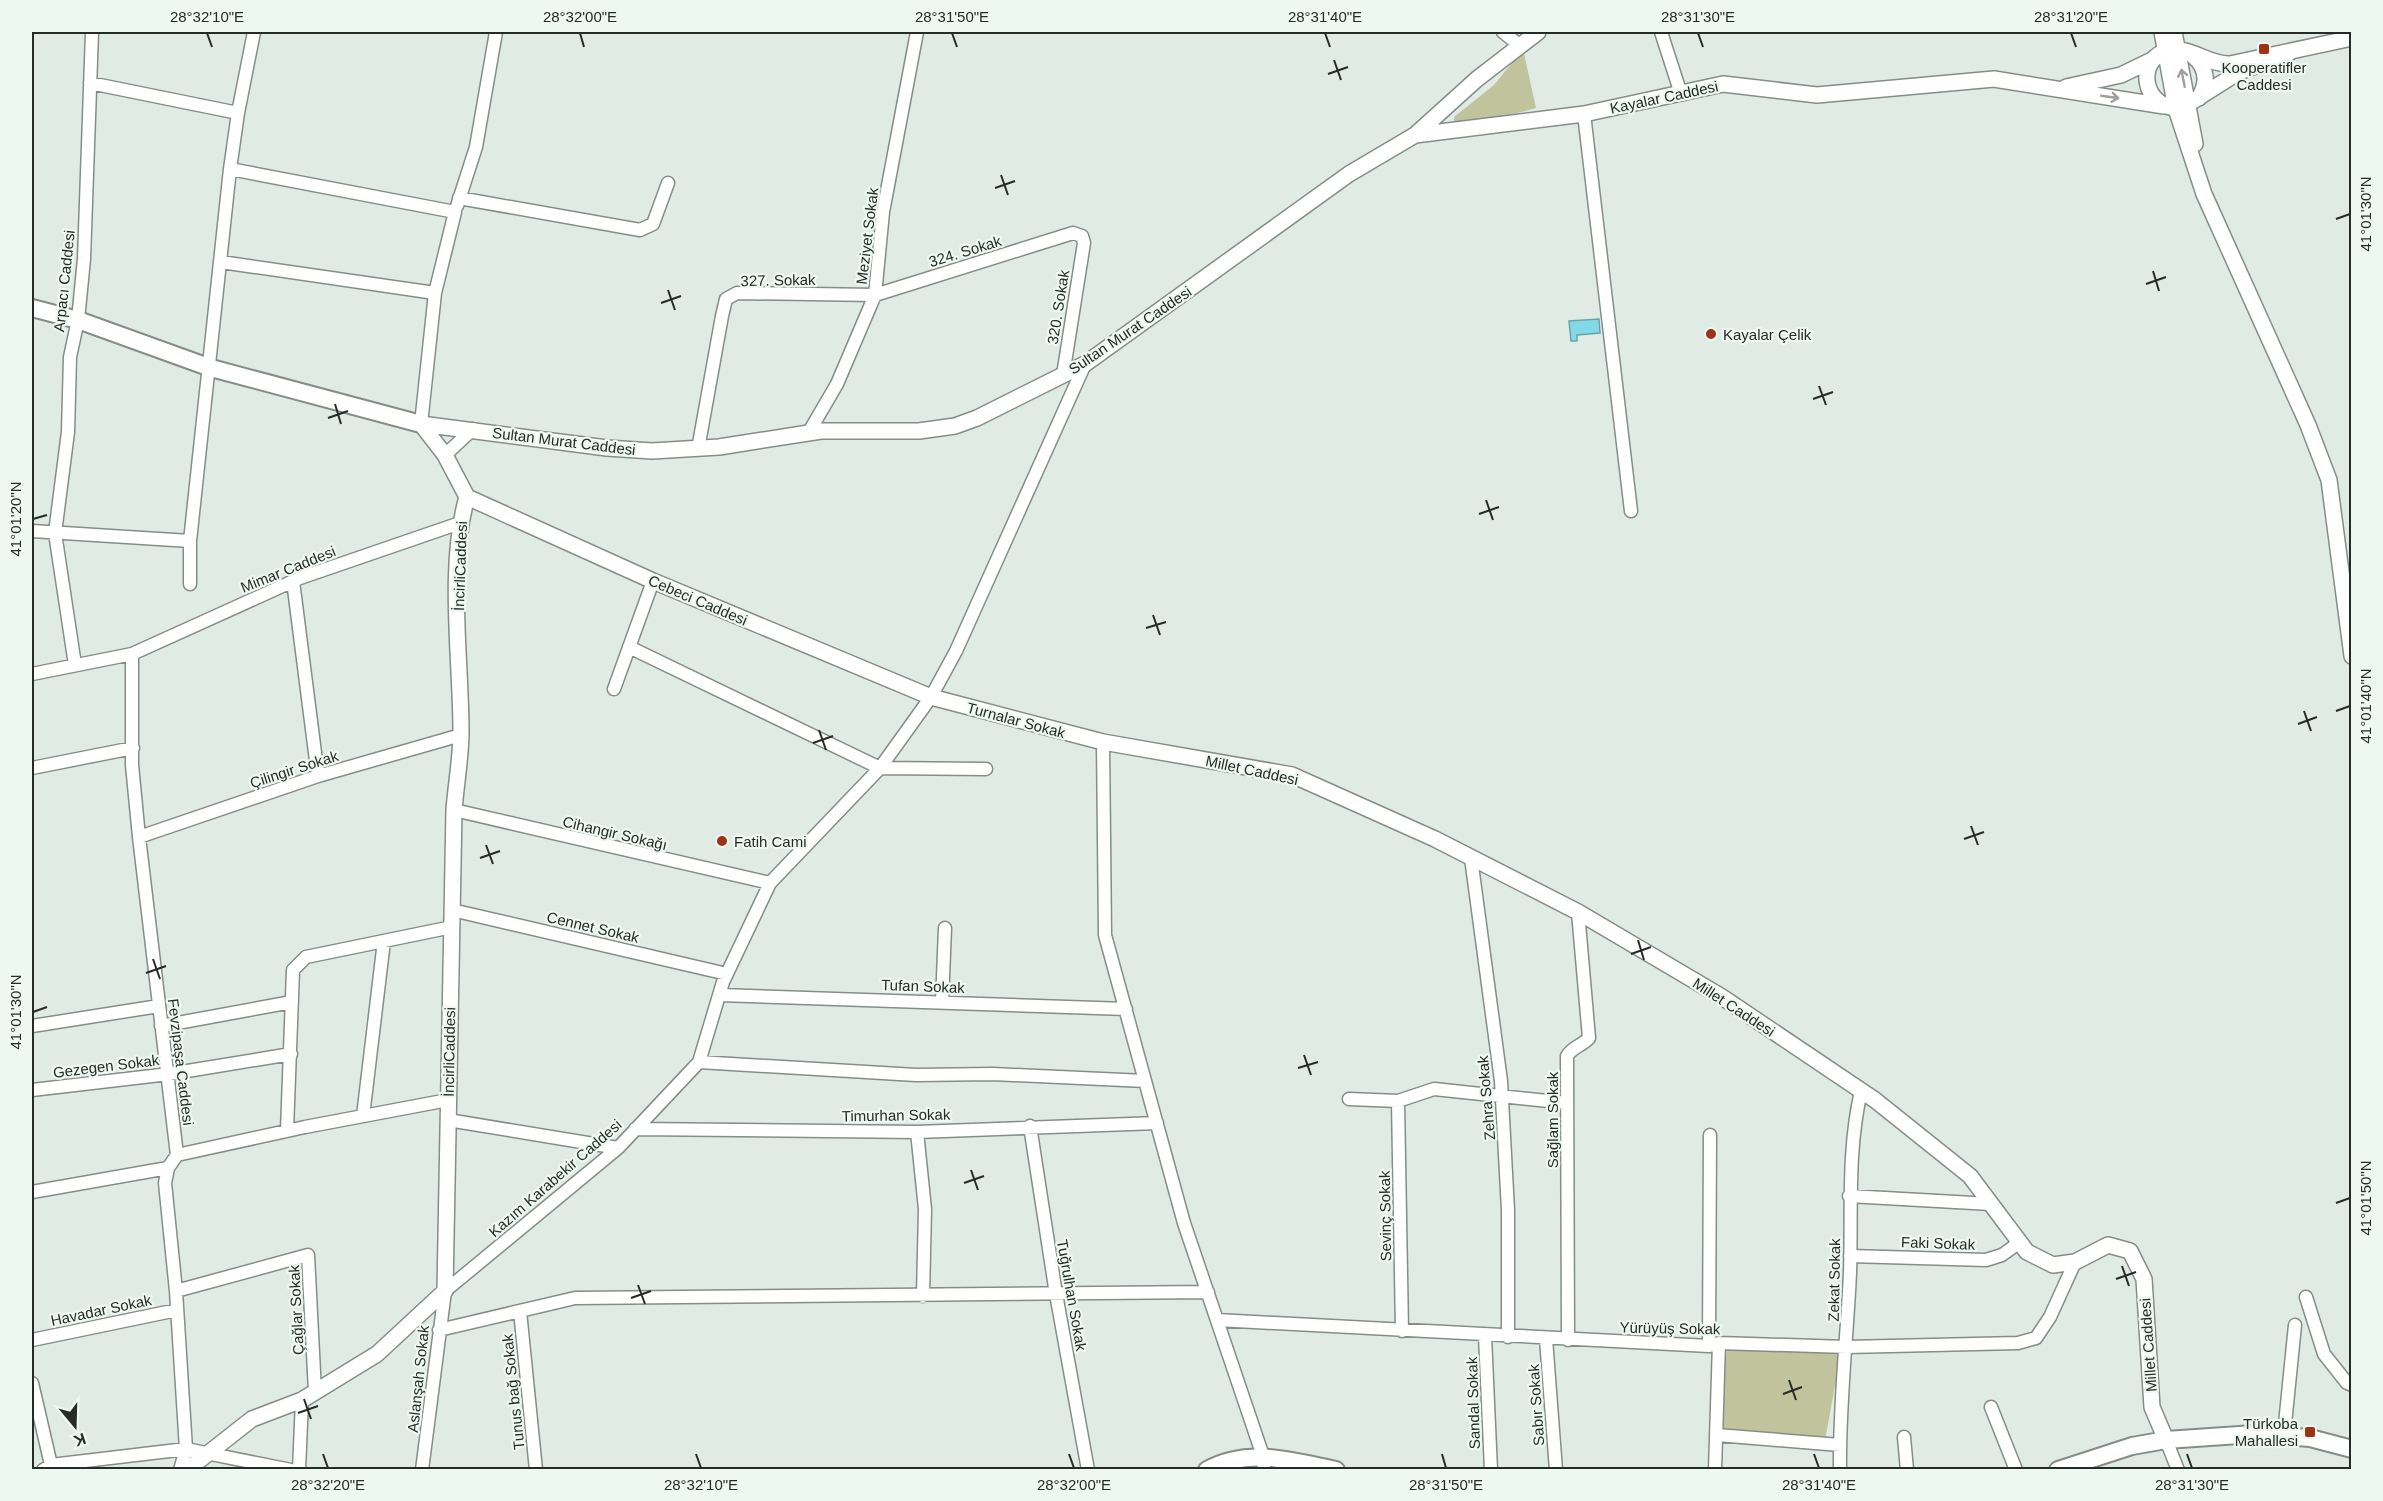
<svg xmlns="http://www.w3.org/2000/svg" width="2383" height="1501" font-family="Arial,sans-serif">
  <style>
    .green { fill: #c0c39b }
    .water { fill: #83d9e7; stroke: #67a5ae; stroke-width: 1.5 }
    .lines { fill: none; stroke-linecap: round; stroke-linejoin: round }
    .minor-casing { stroke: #858d88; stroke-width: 15 }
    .tertiary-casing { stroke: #858d88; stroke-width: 18 }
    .secondary-casing { stroke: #858d88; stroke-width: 20 }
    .minor { stroke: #fff; stroke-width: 12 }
    .tertiary { stroke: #fff; stroke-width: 15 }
    .secondary { stroke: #fff; stroke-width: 16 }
    .oneway { stroke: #9ea09e }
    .ticks { fill: none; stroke: #272b28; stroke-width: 2 }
    .poi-dot { fill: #9b3412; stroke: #eef8f2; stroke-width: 2 }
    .labels { text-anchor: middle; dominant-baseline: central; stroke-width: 4.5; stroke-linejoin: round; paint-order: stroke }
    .poi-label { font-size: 15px; fill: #272b28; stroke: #eef8f2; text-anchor: start }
    .street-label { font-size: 15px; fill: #272b28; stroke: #eef8f2 }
    .neatline { fill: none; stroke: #272b28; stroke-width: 2 }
    .ticks-label { font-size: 15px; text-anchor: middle; fill: #272b28 }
  </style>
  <rect width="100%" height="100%" fill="#e1ebe5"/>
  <path class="green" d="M1523,49l13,59 -22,6 -60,9v-6l40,-32z
    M1727,1346l114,7 -16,87 -106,-8z"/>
  <path class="water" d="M1599,319l1,14 -23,2v6h-6l-2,-20z"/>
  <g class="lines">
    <g class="minor-casing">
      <path id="minor" d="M1503,32l16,13
        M1661,32l20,62
        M90,83l148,30 -8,56
        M238,113l16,-81
        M1584,114l47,397
        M459,198l181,32 13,-6 15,-41
        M457,206l19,-59 20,-115
        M221,262l214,31 -14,131
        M809,432l28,-48 38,-89 8,-83 34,-180
        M698,449l24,-133 4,-17 11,-6 138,2 198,-62 9,3 2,7 -21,132
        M445,455l28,-26
        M32,531l158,10
        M293,581l25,195
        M190,584v-43l40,-372 225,43 -20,81
        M629,647l251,121 106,1
        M132,654v111l7,72 38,318 -9,13 -3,15 11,108 10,158 -6,21
        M75,665l-20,-132 13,-101 2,-75 8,-37 6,-61 8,-227
        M32,674l100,-20 168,-76 160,-55
        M614,689l39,-108
        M1103,742l2,193 79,288 79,233 1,14
        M32,768l101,-20
        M454,810l316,73
        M139,837l179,-61 143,-41
        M1471,858l30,223 7,129v127
        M452,910l275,64
        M720,995l406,14
        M942,1002l3,-74
        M32,1026l127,-20
        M161,1026l131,-24
        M699,1062l217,13 77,-1 152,7
        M32,1090l137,-16 122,-20
        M1349,1099l49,2 36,-12 133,14
        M1398,1101l4,230
        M363,1116l21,-175
        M448,1120l170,28
        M1030,1126l26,168 32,176
        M635,1129l282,3 240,-9
        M287,1130l6,-160 13,-13 146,-30
        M917,1132l8,77 -2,87
        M177,1155l128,-28 143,-27
        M32,1192l136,-24
        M1849,1196l142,8
        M1850,1256l136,4 16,-5 18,-13
        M176,1291l132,-36 7,137
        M2306,1297l18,57 23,29 5,2
        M520,1311l16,159
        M1217,1320l492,26 10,-3 128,4 171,-4 18,-5 14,-21 25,-55
        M439,1330l136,-32 633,-6
        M1485,1336l6,134
        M1546,1339l10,131
        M32,1340l145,-30
        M1568,1340l-1,-284c6,-10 15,-10 22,-18l-11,-126
        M1709,1346l1,-211
        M32,1383l19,82
        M1991,1407l25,63
        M2284,1434l11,-109
        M1717,1435l123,10
        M1904,1437l3,33
        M2166,1440l12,30
        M43,1470l8,-5 135,-16 105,21
        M299,1470l3,-70
        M422,1470l23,-179 173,-143 81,-86 24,-80 47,-99 110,-115 51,-71 25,-46 129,-287
        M1715,1470l4,-127
        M1840,1470c-1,-66 7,-131 10,-197 2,-62 -3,-121 11,-182"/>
    </g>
    <g class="tertiary-casing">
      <path id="tertiary" d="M2162,32l14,77 28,85 104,231 21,55 23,176
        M2174,32l21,112
        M2289,53l-50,19 -57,36c-41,3 -48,-52 -11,-58 20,-3 38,15 59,14l122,-26
        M2193,56c15,12 15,27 6,42
        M2066,87l55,-12 33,-16
        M1415,135l169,-21 139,-30 94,11 177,-16 170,27
        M421,424l186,24 45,3 67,-4 102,-16h98l36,-5 22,-8 108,-54 264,-190 66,-39 62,-56 61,-47
        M421,424l24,31 22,42
        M467,497l186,84 278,116 172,45 189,33 143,64 143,73 144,85 153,103 95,76 57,76 26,13 22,-3 33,-17 22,6 14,28 8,128 14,33
        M187,1470l65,-51 50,-19 75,-46 68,-63 9,-481c2,-26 7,-53 7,-78 0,-73 -14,-165 6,-235"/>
    </g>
    <g class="secondary-casing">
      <path id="secondary" d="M32,308l46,12 133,48 210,56
        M1207,1470c42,-23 85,-9 129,0
        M2058,1470l74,-24 34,-6 88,-6 56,4 42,11"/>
    </g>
    <use href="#minor" class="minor"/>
    <use href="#tertiary" class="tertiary"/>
    <use href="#secondary" class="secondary"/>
  </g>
  <defs><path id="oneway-shaft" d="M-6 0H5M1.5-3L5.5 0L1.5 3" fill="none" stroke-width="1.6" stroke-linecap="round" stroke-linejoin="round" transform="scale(1.5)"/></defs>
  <g class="oneway">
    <use href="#oneway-shaft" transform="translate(2183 78) rotate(-101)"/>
    <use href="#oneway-shaft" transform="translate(2110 97) rotate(8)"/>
  </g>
  <path class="ticks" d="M207,33l5,14M580,33l4,14M952,33l5,14M1325,33l5,14M1698,33l5,14M2071,33l5,14M1334,60l7,20M1328,74l20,-7M1001,175l7,20M995,188l20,-7M2336,219l14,-5M2153,271l6,20M2146,284l20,-7M668,290l7,20M661,303l20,-7M1819,386l7,19M1813,399l20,-7M335,404l6,20M328,418l20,-7M1486,500l7,20M1479,514l20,-7M33,519l14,-4M1153,615l7,20M1146,628l20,-6M2304,711l7,20M2336,711l14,-5M2298,724l19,-7M819,730l7,20M813,743l20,-7M1971,826l7,19M1964,839l20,-7M486,845l7,19M480,858l20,-7M1638,940l6,20M1631,954l20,-7M153,959l7,20M146,973l20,-7M33,1012l14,-5M1304,1055l7,20M1298,1068l20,-6M971,1170l7,20M964,1183l20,-7M2336,1203l14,-5M2122,1266l7,20M2116,1279l20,-7M638,1285l7,19M631,1298l20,-7M1789,1380l7,20M1783,1394l19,-7M304,1399l7,20M298,1413l20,-7M323,1454l5,14M696,1454l5,14M1069,1454l5,14M1442,1454l4,14M1814,1454l5,14M2187,1454l5,14"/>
  <g class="poi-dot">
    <rect x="2258" y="43" width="12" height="12" rx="3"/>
    <circle cx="1711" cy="334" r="6"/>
    <circle cx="722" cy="841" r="6"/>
    <rect x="2304" y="1426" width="12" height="12" rx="3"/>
  </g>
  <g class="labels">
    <g class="poi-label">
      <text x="2264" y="67" text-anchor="middle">Kooperatifler<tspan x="2264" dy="17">Caddesi</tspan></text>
      <text x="1723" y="334">Kayalar Çelik</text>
      <text x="734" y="841">Fatih Cami</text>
      <text x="2298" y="1423" text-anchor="end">Türkoba<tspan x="2298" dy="17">Mahallesi</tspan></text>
    </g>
    <g class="street-label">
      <text transform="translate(1664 97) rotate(-12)">Kayalar Caddesi</text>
      <text transform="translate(867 236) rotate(-83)">Meziyet Sokak</text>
      <text transform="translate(965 251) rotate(-17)">324. Sokak</text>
      <text transform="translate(778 280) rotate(-1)">327. Sokak</text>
      <text transform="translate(64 281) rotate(-84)">Arpacı Caddesi</text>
      <text transform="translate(1058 307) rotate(-81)">320. Sokak</text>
      <text transform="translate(1130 330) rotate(-34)">Sultan Murat Caddesi</text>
      <text transform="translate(564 441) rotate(7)">Sultan Murat Caddesi</text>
      <text transform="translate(460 566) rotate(-88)">İncirliCaddesi</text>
      <text transform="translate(288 569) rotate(-22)">Mimar Caddesi</text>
      <text transform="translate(698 600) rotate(23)">Cebeci Caddesi</text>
      <text transform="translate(1016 720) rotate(15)">Turnalar Sokak</text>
      <text transform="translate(294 769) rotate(-18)">Çilingir Sokak</text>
      <text transform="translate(1252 770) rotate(12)">Millet Caddesi</text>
      <text transform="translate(615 833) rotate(13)">Cihangir Sokağı</text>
      <text transform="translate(593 927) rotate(13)">Cennet Sokak</text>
      <text transform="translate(923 986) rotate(2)">Tufan Sokak</text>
      <text transform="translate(1734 1007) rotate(33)">Millet Caddesi</text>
      <text transform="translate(449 1052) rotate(-89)">İncirliCaddesi</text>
      <text transform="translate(181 1062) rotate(83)">Fevzipaşa Caddesi</text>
      <text transform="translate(106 1066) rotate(-7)">Gezegen Sokak</text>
      <text transform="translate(1486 1098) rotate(-95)">Zehra Sokak</text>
      <text transform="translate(896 1115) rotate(-1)">Timurhan Sokak</text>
      <text transform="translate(1552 1120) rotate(-90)">Sağlam Sokak</text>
      <text transform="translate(555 1178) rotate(-41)">Kazım Karabekir Caddesi</text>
      <text transform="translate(1385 1216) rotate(-91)">Sevinç Sokak</text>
      <text transform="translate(1938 1243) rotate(2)">Faki Sokak</text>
      <text transform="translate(1834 1280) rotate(-89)">Zekat Sokak</text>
      <text transform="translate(1072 1295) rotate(80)">Tuğrulhan Sokak</text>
      <text transform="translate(101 1310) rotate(-12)">Havadar Sokak</text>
      <text transform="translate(296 1310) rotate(-93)">Çağlar Sokak</text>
      <text transform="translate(1670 1328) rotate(1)">Yürüyüş Sokak</text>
      <text transform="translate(2148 1345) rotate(-94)">Millet Caddesi</text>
      <text transform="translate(418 1379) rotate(-84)">Aslanşah Sokak</text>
      <text transform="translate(513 1392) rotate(-96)">Tunus bağ Sokak</text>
      <text transform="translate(1473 1403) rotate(-92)">Sandal Sokak</text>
      <text transform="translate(1536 1405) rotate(-94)">Sabır Sokak</text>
    </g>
  </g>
  <rect width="2383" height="1501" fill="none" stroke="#eef8f2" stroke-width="66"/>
  <g transform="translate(75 1426) rotate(161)" stroke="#eef8f2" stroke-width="4.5" paint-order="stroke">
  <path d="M0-4.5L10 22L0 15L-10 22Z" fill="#272b28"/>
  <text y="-9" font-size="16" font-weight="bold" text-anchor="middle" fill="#272b28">K</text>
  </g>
  <rect x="33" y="33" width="2317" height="1435" class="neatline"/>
  <g class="ticks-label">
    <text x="207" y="22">28°32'10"E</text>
    <text x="580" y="22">28°32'00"E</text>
    <text x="952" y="22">28°31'50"E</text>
    <text x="1325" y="22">28°31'40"E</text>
    <text x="1698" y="22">28°31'30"E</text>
    <text x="2071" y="22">28°31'20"E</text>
    <text transform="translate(2366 214) rotate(-90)" y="5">41°01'30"N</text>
    <text transform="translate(16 519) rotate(-90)" y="5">41°01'20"N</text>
    <text transform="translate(2366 706) rotate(-90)" y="5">41°01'40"N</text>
    <text transform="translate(16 1012) rotate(-90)" y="5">41°01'30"N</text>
    <text transform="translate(2366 1198) rotate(-90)" y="5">41°01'50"N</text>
    <text x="328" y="1490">28°32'20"E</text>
    <text x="701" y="1490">28°32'10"E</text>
    <text x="1074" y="1490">28°32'00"E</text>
    <text x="1446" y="1490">28°31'50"E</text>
    <text x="1819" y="1490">28°31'40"E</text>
    <text x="2192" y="1490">28°31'30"E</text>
  </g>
</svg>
